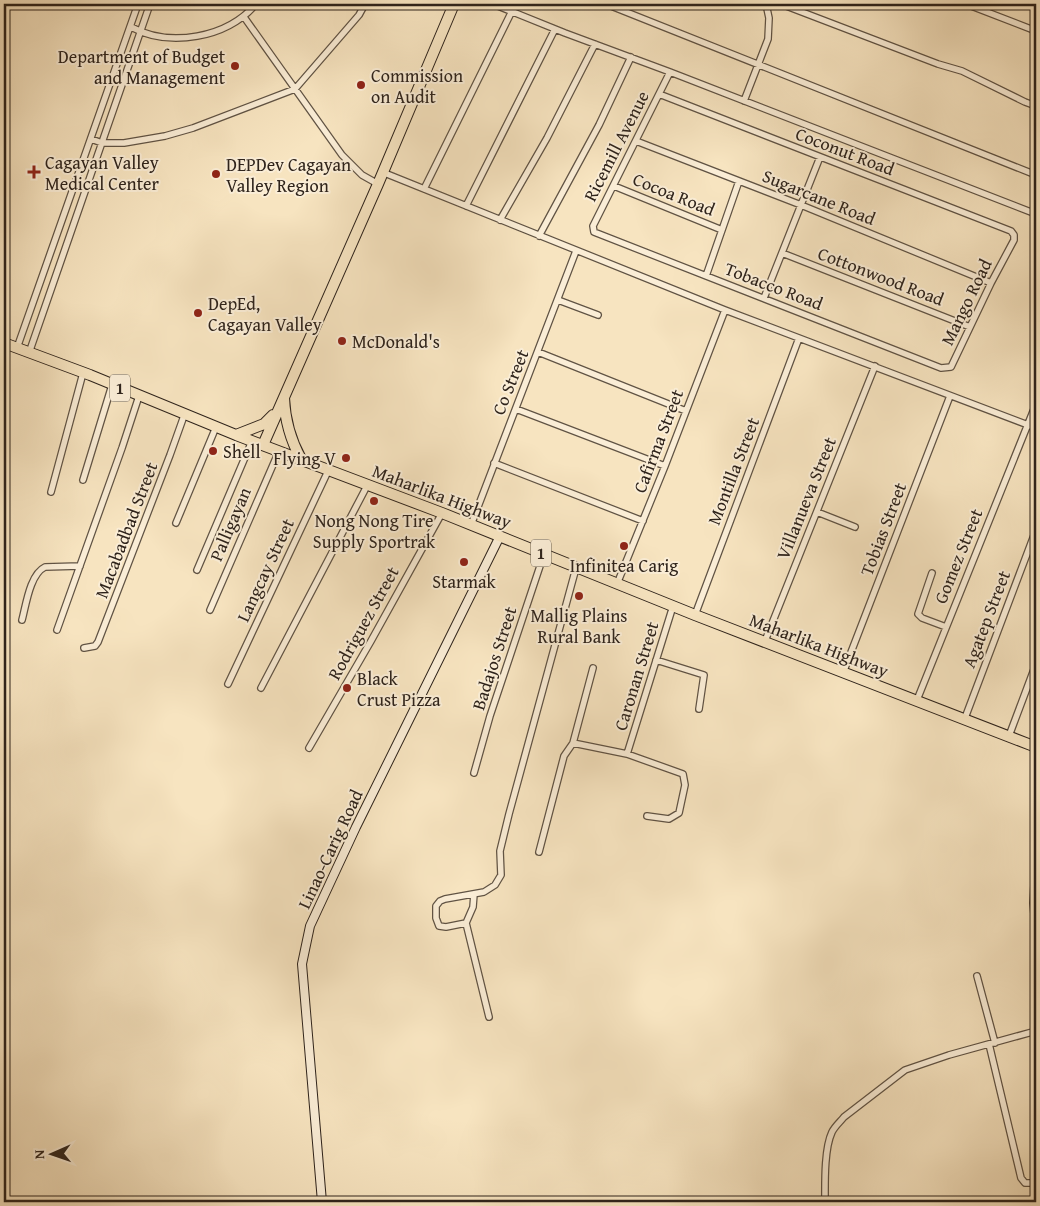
<svg xmlns="http://www.w3.org/2000/svg" width="1040" height="1206" font-family="'Gentium Book Plus',serif">
  <style>
    .lines { fill: none; stroke-linecap: round; stroke-linejoin: round }
    .street-casing { stroke: #605344; stroke-width: 8 }
    .secondary-casing { stroke: #2e231b; stroke-width: 10 }
    .highway-casing { stroke: #2e231b; stroke-width: 12 }
    .street { stroke: #faedd6; stroke-width: 5.5 }
    .secondary { stroke: #faedd6; stroke-width: 8 }
    .highway { stroke: #f7e4c0; stroke-width: 10 }
    .poi-dot { fill: #8f2418; stroke: #faedd6; stroke-width: 2 }
    .labels { text-anchor: middle; dominant-baseline: central; stroke-width: 4; stroke-linejoin: round; paint-order: stroke }
    .shield { fill: #faedd6; stroke: #6b6053; stroke-width: 1 }
    .shield-label { font-size: 16px; font-weight: bold; fill: #2e231b }
    .poi-label { font-size: 18px; fill: #2e231b; stroke: #faedd6; text-anchor: start }
    .street-label { font-size: 18px; fill: #2e231b; stroke: #faedd6 }
  </style>
  <rect width="100%" height="100%" fill="#f7e4c0"/>
  <filter id="stains"><feTurbulence type="fractalNoise" baseFrequency=".004" numOctaves="4"/><feColorMatrix values="0 0 0 0 .2 0 0 0 0 .09 0 0 0 0 .02 0 0 0 .5 -.17"/></filter>
  <radialGradient id="worn" r=".72"><stop offset=".6" stop-color="#630" stop-opacity="0"/><stop offset="1" stop-color="#630" stop-opacity=".3"/></radialGradient>
  <g class="lines">
    <g class="street-casing">
      <path id="street" d="M493,4l72,29 105,39 366,142
        M606,4l430,171
        M781,4l157,60 24,7 63,31 11,4
        M966,4l70,27
        M244,17l98,138 20,20 16,9
        M131,27c39,21 96,11 125,-23
        M659,94l352,137 3,4v5l-23,43 -40,84 -10,1 -347,-136 -1,-6 77,-154
        M744,101l24,-62 1,-21 -3,-14
        M91,139l11,4h22l41,-7 28,-8 102,-39 64,-74 6,-11
        M636,141l165,64 190,78
        M382,172l343,138 311,118
        M614,186l108,44
        M424,189l88,-178
        M466,206l89,-177
        M500,220l47,-82 48,-94
        M539,236l60,-111 32,-68
        M782,253l188,74
        M706,276l33,-95
        M764,298l56,-141
        M558,300l40,15
        M17,348l121,-344
        M538,352l148,59
        M29,353l121,-349
        M516,409l149,57
        M494,463l149,58
        M83,480l29,-95
        M51,492l32,-119
        M817,512l38,15
        M176,523l40,-96
        M471,525l105,-274
        M197,570l55,-129
        M932,573l-14,41 4,4 24,9
        M617,584l48,-118 60,-156
        M210,610l69,-159
        M695,615l104,-277
        M22,620c4,-15 8,-46 23,-53l35,-1
        M57,630l65,-182 17,-52
        M765,641l110,-275
        M84,648l11,-2 3,-4 72,-187 15,-42
        M656,660l48,15 -5,34
        M843,673l107,-277
        M228,684l101,-215
        M261,688l107,-204
        M917,700l119,-296
        M965,718l71,-188
        M1009,736l27,-72
        M573,743l20,-75
        M309,748l62,-107 71,-128
        M627,754l46,-148
        M474,773l16,-57 54,-162
        M1036,851l-3,52 3,31
        M539,852l25,-96 9,-13 54,11 56,20 2,11 -6,28 -10,6 -22,-3
        M466,923l7,-16 1,-13
        M977,976l18,67
        M489,1017l-23,-94 -20,4 -7,-1 -3,-8v-12l4,-5 5,-2 39,-7 11,-7 6,-10 -1,-24 9,-37 67,-246
        M989,1044l32,134 4,5h11
        M825,1202c0,-18 -1,-53 7,-70 3,-6 8,-10 12,-15l61,-47 44,-15 87,-24"/>
    </g>
    <g class="secondary-casing">
      <path id="secondary" d="M322,1202l-20,-238 8,-38 46,-99 144,-291"/>
    </g>
    <g class="highway-casing">
      <path id="highway" d="M4,343l86,32 146,60 206,78 253,102 341,132
        M284,398c1,23 6,41 17,61
        M236,435l28,-11 9,-9
        M263,445l115,-261 76,-180"/>
    </g>
    <use href="#street" class="street"/>
    <use href="#secondary" class="secondary"/>
    <use href="#highway" class="highway"/>
  </g>
  <g class="poi-dot">
    <circle cx="235" cy="66" r="5"/>
    <circle cx="361" cy="85" r="5"/>
    <path d="M31.5 164.5h5v5h5v5h-5v5h-5v-5h-5v-5h5z"/>
    <circle cx="216" cy="174" r="5"/>
    <circle cx="198" cy="313" r="5"/>
    <circle cx="342" cy="341" r="5"/>
    <circle cx="213" cy="451" r="5"/>
    <circle cx="346" cy="458" r="5"/>
    <circle cx="374" cy="501" r="5"/>
    <circle cx="624" cy="546" r="5"/>
    <circle cx="464" cy="562" r="5"/>
    <circle cx="579" cy="596" r="5"/>
    <circle cx="347" cy="688" r="5"/>
  </g>
  <g class="labels">
    <g class="shield">
      <rect x="110" y="374.5" width="20" height="27" rx="4"/>
      <rect x="531" y="539.5" width="20" height="27" rx="4"/>
    </g>
    <g class="shield-label">
      <text x="120" y="388">1</text>
      <text x="541" y="553">1</text>
    </g>
    <g class="poi-label">
      <text x="225" y="56" text-anchor="end">Department of Budget<tspan x="225" dy="21">and Management</tspan></text>
      <text x="371" y="75">Commission<tspan x="371" dy="21">on Audit</tspan></text>
      <text x="45" y="162">Cagayan Valley<tspan x="45" dy="21">Medical Center</tspan></text>
      <text x="226" y="164">DEPDev Cagayan<tspan x="226" dy="21">Valley Region</tspan></text>
      <text x="208" y="303">DepEd,<tspan x="208" dy="21">Cagayan Valley</tspan></text>
      <text x="352" y="341">McDonald's</text>
      <text x="223" y="451">Shell</text>
      <text x="336" y="458" text-anchor="end">Flying V</text>
      <text x="374" y="520" text-anchor="middle">Nong Nong Tire<tspan x="374" dy="21">Supply Sportrak</tspan></text>
      <text x="624" y="565" text-anchor="middle">Infinitea Carig</text>
      <text x="464" y="581" text-anchor="middle">Starmak</text>
      <text x="579" y="615" text-anchor="middle">Mallig Plains<tspan x="579" dy="21">Rural Bank</tspan></text>
      <text x="357" y="678">Black<tspan x="357" dy="21">Crust Pizza</tspan></text>
    </g>
    <g class="street-label">
      <text transform="translate(616 146) rotate(-63)">Ricemill Avenue</text>
      <text transform="translate(845 151) rotate(21)">Coconut Road</text>
      <text transform="translate(674 194) rotate(22)">Cocoa Road</text>
      <text transform="translate(819 197) rotate(22)">Sugarcane Road</text>
      <text transform="translate(881 276) rotate(21)">Cottonwood Road</text>
      <text transform="translate(774 286) rotate(21)">Tobacco Road</text>
      <text transform="translate(966 302) rotate(-64)">Mango Road</text>
      <text transform="translate(510 382) rotate(-68)">Co Street</text>
      <text transform="translate(658 441) rotate(-69)">Cafirma Street</text>
      <text transform="translate(733 471) rotate(-69)">Montilla Street</text>
      <text transform="translate(442 496) rotate(21)">Maharlika Highway</text>
      <text transform="translate(806 498) rotate(-68)">Villanueva Street</text>
      <text transform="translate(230 524) rotate(-67)">Palligayan</text>
      <text transform="translate(883 529) rotate(-69)">Tobias Street</text>
      <text transform="translate(126 530) rotate(-69)">Macabadbad Street</text>
      <text transform="translate(958 556) rotate(-68)">Gomez Street</text>
      <text transform="translate(265 570) rotate(-65)">Langcay Street</text>
      <text transform="translate(986 619) rotate(-69)">Agatep Street</text>
      <text transform="translate(363 623) rotate(-61)">Rodriguez Street</text>
      <text transform="translate(819 645) rotate(21)">Maharlika Highway</text>
      <text transform="translate(494 658) rotate(-72)">Badajos Street</text>
      <text transform="translate(636 676) rotate(-73)">Caronan Street</text>
      <text transform="translate(330 849) rotate(-65)">Linao-Carig Road</text>
    </g>
  </g>
  <rect width="1040" height="1206" fill="none" stroke="#f7e4c0" stroke-width="20"/>
  <rect x="5" y="5" width="1030" height="1196" fill="none" stroke="#2e231b" stroke-width="2.5"/>
  <rect x="10" y="10" width="1020" height="1186" fill="none" stroke="#2e231b"/>
  <g transform="translate(52 1154) rotate(268)" stroke="#faedd6" stroke-width="4" paint-order="stroke">
  <path d="M0-4L9 19L0 12L-9 19Z" fill="#2e231b"/>
  <text y="-8" font-size="14" font-weight="bold" text-anchor="middle" fill="#2e231b">N</text>
  </g>
  <rect width="100%" height="100%" filter="url(#stains)"/>
  <rect width="100%" height="100%" fill="url(#worn)"/>
</svg>
